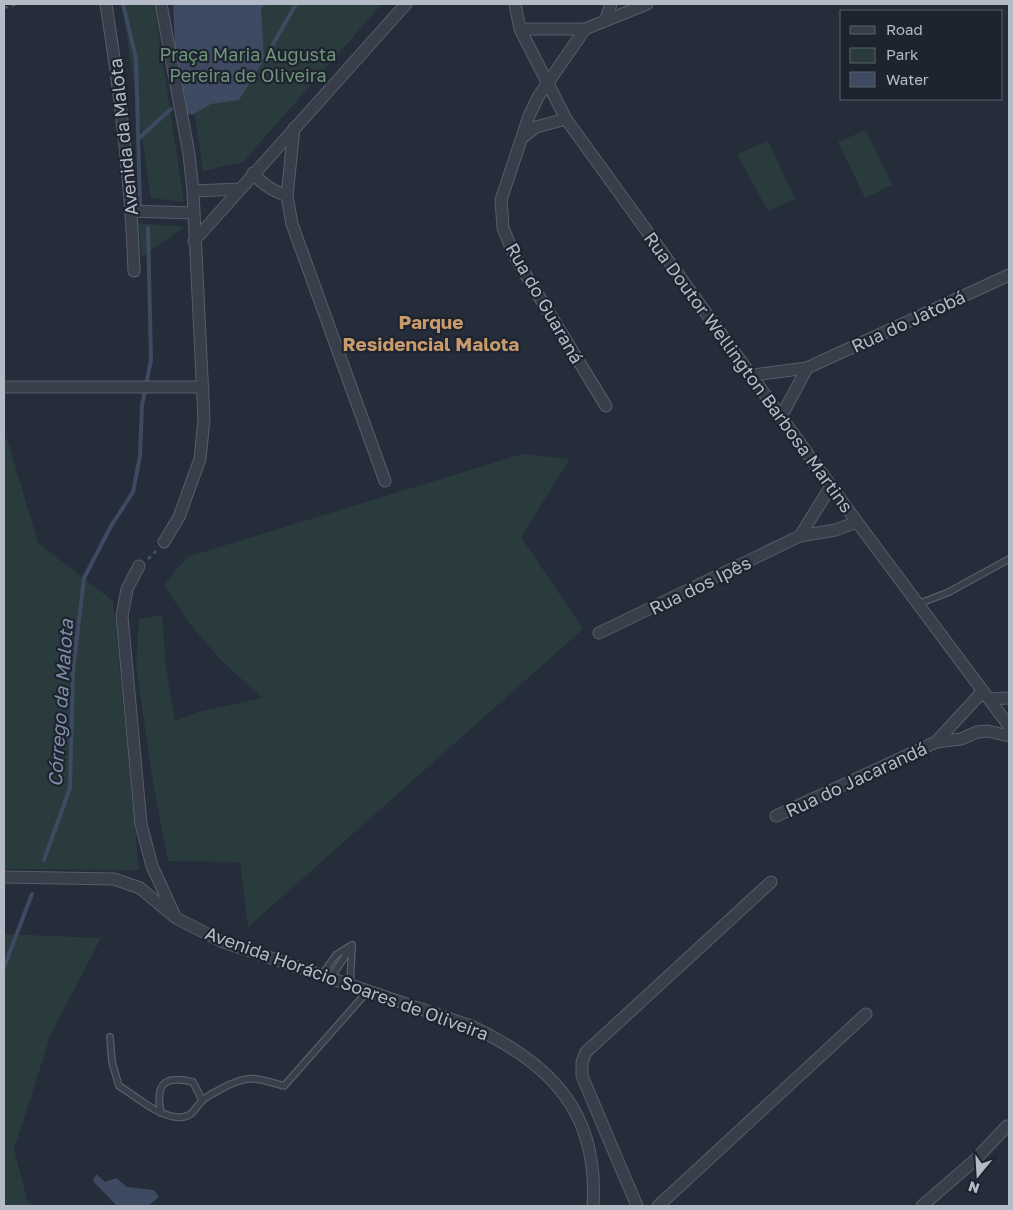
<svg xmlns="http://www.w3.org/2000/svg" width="1013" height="1210" font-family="'Golos Text',sans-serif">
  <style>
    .green { fill: #2a3b3d }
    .water { fill: #3d4a61 }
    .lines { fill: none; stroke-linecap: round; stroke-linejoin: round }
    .stream { stroke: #3d4a61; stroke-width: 4 }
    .lane-casing { stroke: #575d68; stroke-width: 8 }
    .street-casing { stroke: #575d68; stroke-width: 13 }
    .path { stroke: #47565a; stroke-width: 2.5; stroke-dasharray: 4 4; stroke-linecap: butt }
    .lane { stroke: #393f4a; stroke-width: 5.5 }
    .street { stroke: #393f4a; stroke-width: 11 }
    .labels { text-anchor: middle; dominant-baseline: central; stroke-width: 4.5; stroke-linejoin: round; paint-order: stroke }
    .park-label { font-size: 18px; fill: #6e9479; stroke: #1e242f }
    .street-label { font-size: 18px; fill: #b4bac6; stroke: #1e242f }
    .neighbourhood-label { font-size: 19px; font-weight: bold; fill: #c99a6c; stroke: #1e242f }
    .water-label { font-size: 19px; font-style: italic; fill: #7f8faa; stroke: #1e242f }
  </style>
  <rect width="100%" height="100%" fill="#252d3a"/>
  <path class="green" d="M122,4h32l30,198 -33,-4z
    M179,4h203l-139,158 -40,9z
    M866,130l26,55 -27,13 -27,-56z
    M768,141l27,58 -27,12 -31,-57z
    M138,223l46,4 -42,30z
    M7,438l31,105 75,58 26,269 -135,-1v-428z
    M522,454l48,5 -49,78 62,92 -335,298 -8,-65 -72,-1 -15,-79 -17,-117 3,-46 23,-4 4,53 9,53 23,-9 64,-14 -42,-39 -31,-36 -25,-38 23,-28z
    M4,934l97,4 -50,96 -37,115 13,51 7,6h-30z"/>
  <path class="water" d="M173,4h94l-6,4 3,52 -25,40 -28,4 -19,11 -6,-2c-12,-34 -11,-73 -13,-109z
    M96,1174l9,8 11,-4 11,9 27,3 5,7 -11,9h-31l-24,-25z"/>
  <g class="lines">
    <path class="stream" d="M123,4l13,54 4,148
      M264,60l32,-56
      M139,138l32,-29
      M44,860l26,-72 3,-117 11,-93 27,-52 22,-34 7,-36 2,-51 9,-45 -3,-132
      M4,967l28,-73"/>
    <g class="lane-casing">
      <path id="lane" d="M918,604l31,-12 60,-33
        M321,976l15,-21 16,-10
        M330,979l21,-32
        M350,987l2,-42
        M110,1037l2,25 7,24c17,10 37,29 57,31 18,2 18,-10 27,-17 4,-4 11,-7 16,-10 29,-16 34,-13 65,-4l83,-94
        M161,1113c-6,-29 3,-38 32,-31l9,18"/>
    </g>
    <g class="street-casing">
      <path id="street" d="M106,4c14,89 25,177 28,267
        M161,4l28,150 4,37 11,228 -4,40 -21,58 -15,25
        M515,4l5,25 46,90 291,403 152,204
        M605,21l6,-17
        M520,29h65l62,-25
        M585,29l-47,68 -9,19 -28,84 2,28 12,29 91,149
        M294,128l-7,68 5,28 93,257
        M523,137l13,-10 30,-8
        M253,173c9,12 20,18 34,23
        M193,191l47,-2
        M132,211l61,2
        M194,241l212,-237
        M753,375l54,-7 202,-93
        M4,387h199
        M781,417l26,-49
        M800,536l31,-50
        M139,566l-12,23 -5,27 19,208 11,42 22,48
        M599,633l201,-97 35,-6 22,-8
        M990,699l19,-1
        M936,742l47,-51
        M776,816l160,-74 25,-3 16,-7 11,-1 21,5
        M4,877l110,2 26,9 36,30 45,23 250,85c81,38 128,87 122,180
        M637,1206l-55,-130v-14l4,-10 185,-170
        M658,1206l208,-192
        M922,1206l53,-46 32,-34"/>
    </g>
    <path class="path" d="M4,8l13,-4
      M148,559l8,-8"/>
    <use href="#lane" class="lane"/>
    <use href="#street" class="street"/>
  </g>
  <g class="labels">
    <g class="park-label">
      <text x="248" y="54">Praça Maria Augusta<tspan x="248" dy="21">Pereira de Oliveira</tspan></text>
    </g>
    <g class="street-label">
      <text transform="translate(123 137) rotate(-96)">Avenida da Malota</text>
      <text transform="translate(545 303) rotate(60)">Rua do Guaraná</text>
      <text transform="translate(908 321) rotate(-25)">Rua do Jatobá</text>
      <text transform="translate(749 372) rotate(54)">Rua Doutor Wellington Barbosa Martins</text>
      <text transform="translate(700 585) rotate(-26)">Rua dos Ipês</text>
      <text transform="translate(856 779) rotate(-25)">Rua do Jacarandá</text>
      <text transform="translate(347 983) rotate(20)">Avenida Horácio Soares de Oliveira</text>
    </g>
    <g class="neighbourhood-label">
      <text x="431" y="321">Parque<tspan x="431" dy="22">Residencial Malota</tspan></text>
    </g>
    <g class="water-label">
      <text transform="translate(60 703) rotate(-86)">Córrego da Malota</text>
    </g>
  </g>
  <rect width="1013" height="1210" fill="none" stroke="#b4bac6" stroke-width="10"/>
  <rect x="840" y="10" width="162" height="90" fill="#1e242f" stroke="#5a606b"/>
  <rect x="850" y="26" width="25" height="8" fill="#393f4a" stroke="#5a606b"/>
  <text x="886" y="35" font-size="15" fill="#b4bac6">Road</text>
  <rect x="850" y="48" width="25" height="15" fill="#2a3b3d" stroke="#5a606b"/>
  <text x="886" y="60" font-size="15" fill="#b4bac6">Park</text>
  <rect x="850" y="72" width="25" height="15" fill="#3d4a61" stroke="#5a606b"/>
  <text x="886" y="85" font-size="15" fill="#b4bac6">Water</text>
  <g transform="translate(978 1175) rotate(198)" stroke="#1e242f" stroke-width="4" paint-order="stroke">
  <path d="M0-4L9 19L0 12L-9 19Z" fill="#b4bac6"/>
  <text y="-8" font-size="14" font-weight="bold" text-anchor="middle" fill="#b4bac6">N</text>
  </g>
</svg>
